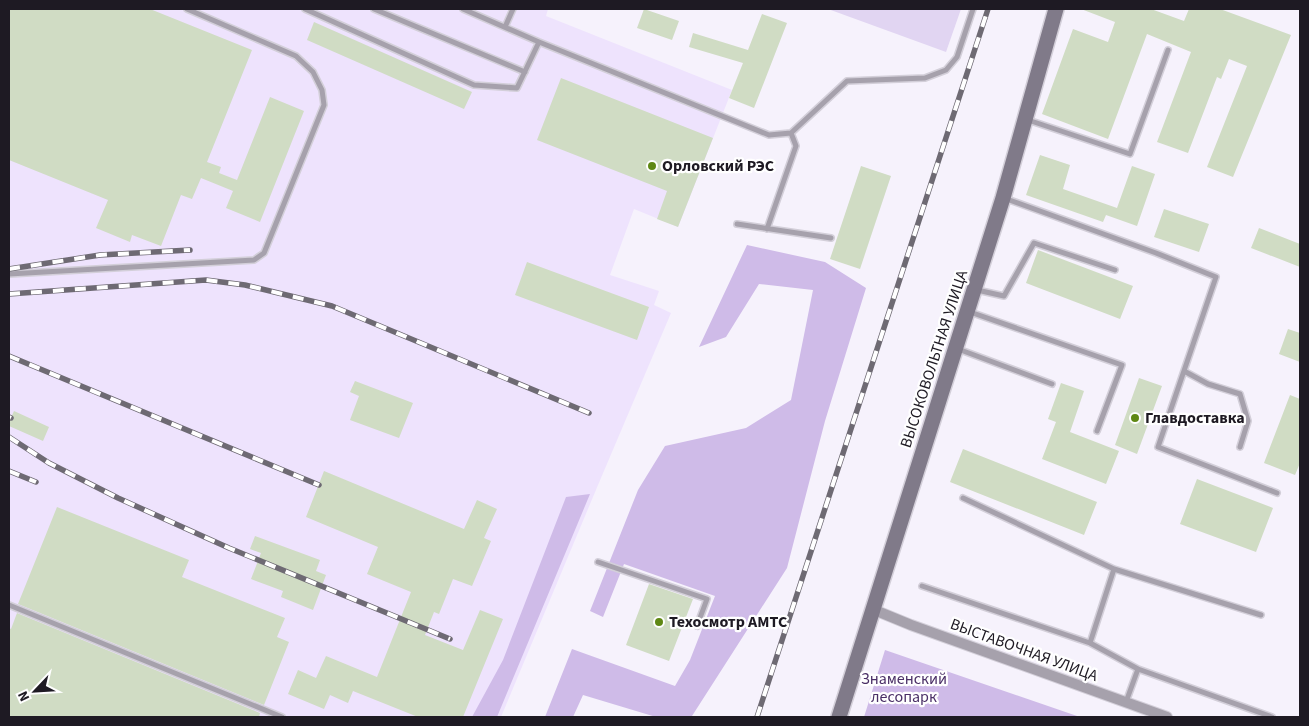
<svg xmlns="http://www.w3.org/2000/svg" width="1309" height="726" font-family="'Source Sans 3',sans-serif">
  <style>
    .built { fill: #eee3fd }
    .green { fill: #e1d5f2 }
    .forest { fill: #cfbbe8 }
    .building { fill: #d0dcc4 }
    .lines { fill: none; stroke-linecap: round; stroke-linejoin: round }
    .lane-casing { stroke: #d3cfd9; stroke-width: 8 }
    .street-casing { stroke: #d3cfd9; stroke-width: 12 }
    .secondary-casing { stroke: #d3cfd9; stroke-width: 18 }
    .lane { stroke: #a6a1ac; stroke-width: 5 }
    .street { stroke: #a6a1ac; stroke-width: 10 }
    .secondary { stroke: #807a89; stroke-width: 15 }
    .rail-casing { stroke: #6e6a73; stroke-width: 5.5 }
    .rail { stroke: #fff; stroke-width: 4; stroke-dasharray: 11; stroke-linecap: butt }
    .poi-dot { fill: #5f8814; stroke: #fff; stroke-width: 2 }
    .labels { text-anchor: middle; dominant-baseline: central; stroke-width: 4.5; stroke-linejoin: round; paint-order: stroke }
    .poi-label { font-size: 16px; font-weight: bold; fill: #1e1a23; stroke: #fff; text-anchor: start }
    .street-label { font-size: 16px; fill: #1e1a23; stroke: #fff }
    .park-label { font-size: 16px; fill: #4a2f66; stroke: #fff }
  </style>
  <rect width="100%" height="100%" fill="#f6f2fc"/>
  <path class="built" d="M9,9h539l-2,7 186,74 -54,137 -44,-18 -24,66 49,16 -5,14 17,8 -73,172 -97,232h-492z"/>
  <path class="green" d="M828,9h133l-15,43z"/>
  <path class="forest" d="M747,245l78,17 41,26 -41,133 -38,147 -95,148 -36,1 -73,-22 -10,22h-28l27,-68 103,37 15,-26 25,-64 -91,-32 -21,53 -13,-6 48,-121 27,-44 81,-18 45,-28 22,-110 -54,-6 -33,53 -27,10z
    M590,494l-93,223h-25l31,-57 63,-163z
    M885,650l195,67h-216z"/>
  <path class="building" d="M9,9h141l102,41 -45,112 14,5 -2,6 18,7 33,-83 34,14 -44,111 -34,-14 7,-17 -32,-13 -9,21 -11,-4 -20,51 -29,-11 -2,7 -34,-14 12,-28 -99,-40z
    M644,9l35,12 -7,19 -35,-12z
    M1081,9h70l33,12 5,-12h31l71,26 -58,142 -26,-10 40,-101 -18,-7 -8,20 -4,-2 -29,76 -31,-11 34,-90 -44,-18 -39,105 -66,-25 31,-85 35,13 7,-20z
    M762,14l25,9 -33,85 -25,-10 14,-35 -54,-16 4,-14 55,17z
    M314,22l158,70 -8,17 -157,-69z
    M561,78l152,60 -35,89 -21,-8 10,-28 -130,-51z
    M1040,155l30,10 -7,24 54,19 15,-42 23,8 -18,52 -31,-11 -3,7 -77,-27z
    M861,166l30,10 -31,93 -30,-10z
    M1164,209l45,15 -10,28 -45,-15z
    M1259,228l41,16v23l-49,-19z
    M1038,250l95,36 -13,33 -94,-36z
    M527,262l122,45 -12,33 -122,-45z
    M1288,329l12,4v29l-21,-8z
    M1139,378l23,8 -25,68 -22,-9z
    M355,381l58,22 -14,35 -49,-18 9,-24 -9,-4z
    M1061,383l23,8 -14,41 49,19 -13,33 -64,-25 14,-37 -8,-3z
    M1290,395l10,4v64l-5,12 -31,-12z
    M14,411l35,16 -6,14 -34,-15v-4z
    M963,449l134,53 -13,33 -134,-53z
    M324,471l140,58 13,-29 20,9 -13,29 7,3 -19,45 -19,-7 -14,35 -5,-2 -9,23 38,15 17,-40 23,9 -40,98h-45l-65,-26 -5,12 -18,-8 -6,14 -36,-15 10,-24 18,8 10,-22 51,21 34,-85 -44,-18 11,-27 -72,-30z
    M1197,479l76,29 -17,44 -76,-28z
    M57,507l132,53 -7,17 103,41 -8,19 12,5 -25,63 -246,-101z
    M255,536l65,24 -4,11 10,4 -13,35 -32,-13 2,-6 -32,-12 10,-26 -11,-4z
    M649,584l44,15 -24,62 -43,-16z
    M17,613l243,100 -1,4h-250v-89l2,1z"/>
  <g class="lines">
    <g class="lane-casing">
      <path id="lane" d="M305,9l169,76 43,3 22,-46
        M374,9l151,63
        M463,9l76,33 230,93 22,-2 56,-52 78,-3 21,-8 11,-13 16,-48
        M505,27l8,-18
        M1028,120l102,34 38,-104
        M1004,198l152,55 60,24 -58,170 119,46
        M737,224l94,14
        M767,229l29,-83 -5,-13
        M9,274l245,-14 10,-7 60,-148 -2,-15 -9,-18 -17,-16 -109,-47
        M977,290l27,6 30,-53 81,27
        M970,312l152,53 -25,66
        M958,349l94,35
        M1184,371l24,13 32,10 8,27 -8,26
        M963,498l151,71
        M598,562l109,37 -10,27
        M922,586l168,57 48,26 -12,33
        M9,605l273,112
        M1090,643l24,-74 147,46
        M1138,669l134,48"/>
    </g>
    <g class="street-casing">
      <path id="street" d="M872,609l39,16 256,92"/>
    </g>
    <g class="secondary-casing">
      <path id="secondary" d="M839,717l164,-519 53,-189"/>
    </g>
    <use href="#lane" class="lane"/>
    <use href="#street" class="street"/>
    <use href="#secondary" class="secondary"/>
    <g class="rail-casing">
      <path id="rail" d="M9,269l91,-14 90,-5
        M9,294l197,-14 39,5 87,21 257,107
        M9,356l310,129
        M9,417l2,1
        M9,437l40,26 69,35 111,50 221,91
        M9,471l27,11
        M757,717l231,-708"/>
    </g>
    <use href="#rail" class="rail"/>
  </g>
  <g class="poi-dot">
    <circle cx="652" cy="166" r="5"/>
    <circle cx="1135" cy="418" r="5"/>
    <circle cx="659" cy="622" r="5"/>
  </g>
  <g class="labels">
    <g class="poi-label">
      <text x="662" y="166">Орловский РЭС</text>
      <text x="1145" y="418">Главдоставка</text>
      <text x="669" y="622">Техосмотр АМТС</text>
    </g>
    <g class="street-label">
      <text transform="translate(934 359) rotate(-72)">ВЫСОКОВОЛЬТНАЯ УЛИЦА</text>
      <text transform="translate(1024 650) rotate(20)">ВЫСТАВОЧНАЯ УЛИЦА</text>
    </g>
    <g class="park-label">
      <text x="904" y="679">Знаменский<tspan x="904" dy="18">лесопарк</tspan></text>
    </g>
  </g>
  <rect width="1309" height="726" fill="none" stroke="#1e1a23" stroke-width="20"/>
  <g transform="translate(35 691) rotate(245)" stroke="#ffffff" stroke-width="4" paint-order="stroke">
  <path d="M0-4L9 19L0 12L-9 19Z" fill="#1e1a23"/>
  <text y="-8" font-size="14" font-weight="bold" text-anchor="middle" fill="#1e1a23">N</text>
  </g>
</svg>
